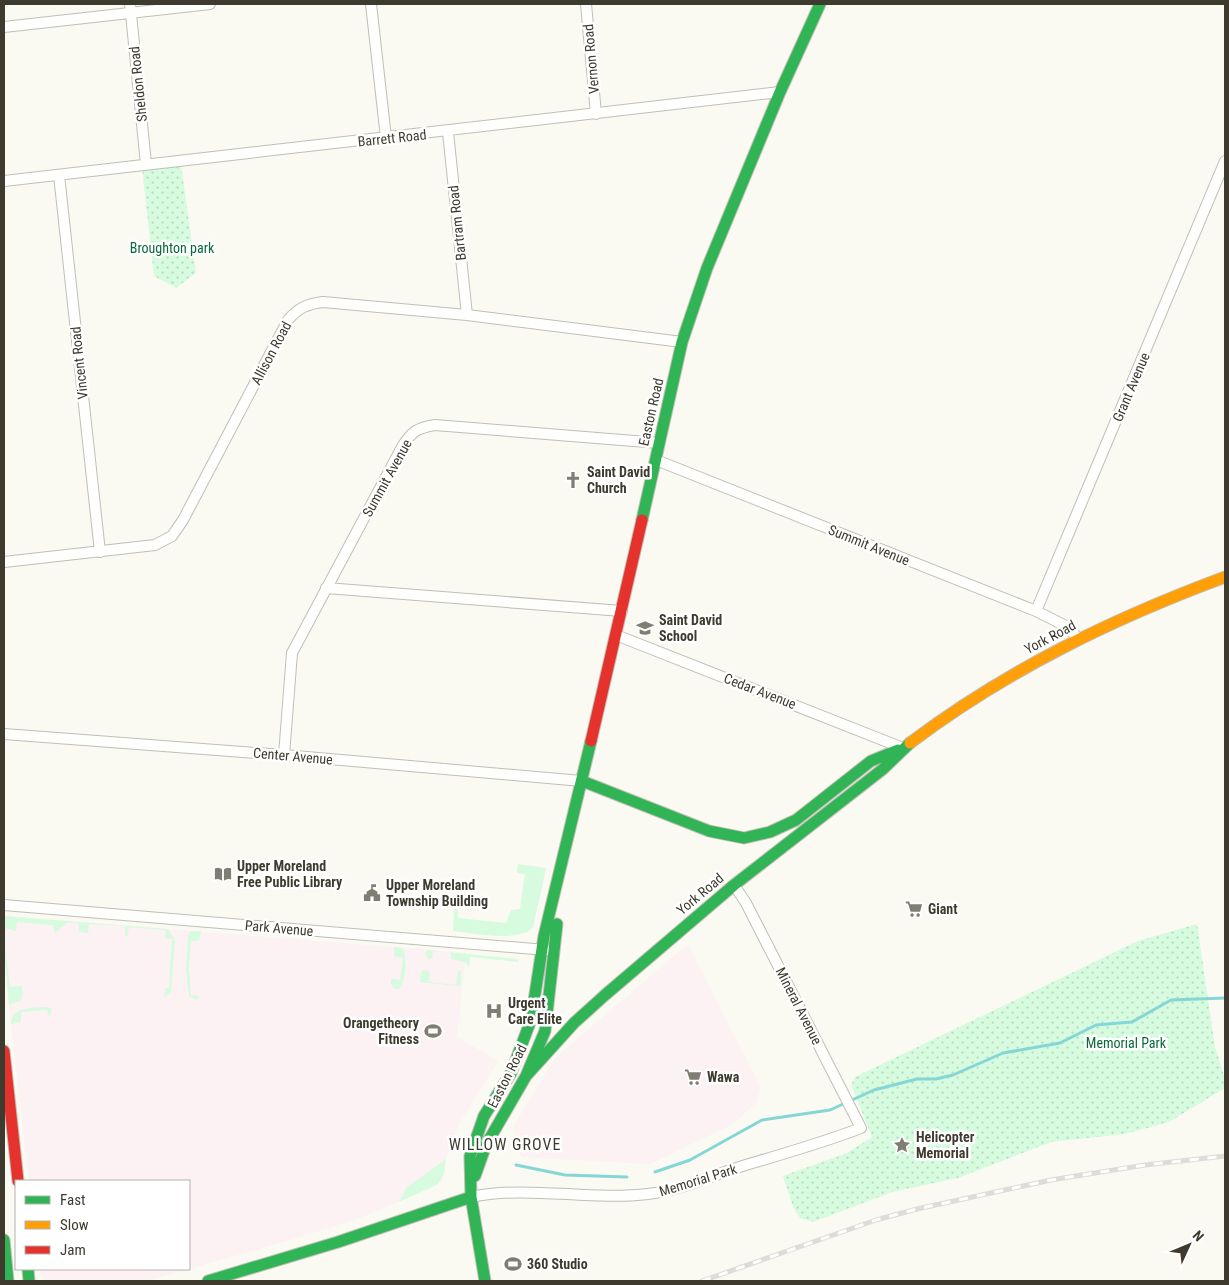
<svg xmlns="http://www.w3.org/2000/svg" width="1229" height="1285" font-family="'Roboto Condensed',sans-serif">
  <style>
    .commercial { fill: #fcf1f3 }
    .green { fill: #d6fbdf }
    .park { fill: url(#park-dots) }
    .lines { fill: none; stroke-linecap: round; stroke-linejoin: round }
    .stream { stroke: #84d7d6; stroke-width: 3 }
    .street-casing { stroke: #c0bfb6; stroke-width: 12 }
    .fast-casing { stroke: #c0bfb6; stroke-width: 13 }
    .slow-casing { stroke: #c0bfb6; stroke-width: 13 }
    .jam-casing { stroke: #c0bfb6; stroke-width: 13 }
    .street { stroke: #fefefd; stroke-width: 10 }
    .fast { stroke: #30b455; stroke-width: 11 }
    .slow { stroke: #ff9f0a; stroke-width: 11 }
    .jam { stroke: #e5322d; stroke-width: 11 }
    .rail-casing { stroke: #dcdcd9; stroke-width: 5 }
    .rail { stroke: #fff; stroke-width: 3; stroke-dasharray: 9; stroke-linecap: butt }
    .labels { text-anchor: middle; dominant-baseline: central; stroke-width: 5; stroke-linejoin: round; paint-order: stroke }
    .street-label { font-size: 14px; fill: #3e3b2e; stroke: #fff }
    .park-label { font-size: 14px; fill: #09683b; stroke: #fff }
    .poi-label { font-size: 14px; font-weight: bold; fill: #3e3b2e; stroke: #fff; text-anchor: start }
    .quarter-label { font-size: 16px; letter-spacing: 1px; fill: #3e3b2e; stroke: #fff }
  </style>
  <defs>
    <pattern id="park-dots" width="8" height="8" patternUnits="userSpaceOnUse" patternTransform="scale(1.25)"><rect width="8" height="8" fill="#d6fbdf"/><path d="M2 2h.1M6 6h.1" fill="none" stroke="#b9d8c0" stroke-width="1.8" stroke-linecap="round"/></pattern>
  </defs>
  <rect width="100%" height="100%" fill="#faf9f2"/>
  <path class="commercial" d="M4,916l462,37 -9,84 41,24 -38,61 -14,36 -4,22 -13,9 -67,28 -55,18 -160,46h-104l-4,-12h150v-88h-160l-25,-219z
    M688,944l73,144 -5,15 -23,21 -83,40 -129,-7 -8,-30 41,-68z"/>
  <path class="green" d="M518,864l28,4 -13,59c-14,16 -60,6 -80,4l1,-23 4,2v8l48,5 5,-13 9,-1 5,-35 -8,-1z
    M4,916l164,13 7,12 -4,51 -7,6 1,-10h4l3,-49 -7,-1 1,-8 -37,-3 -2,10 -2,-1v-10l-36,-2 -1,9 -9,-1v-9l-11,-1 -13,11 -2,-8 -36,-3 -1,9 -12,-3z
    M191,931h10l-2,10h-8l-2,27 2,27 8,1 -2,4 -8,-4 -3,-27 2,-34z
    M4,939l6,48 12,-1 1,8 -2,6 -12,5z
    M394,947l8,1c6,8 4,33 -3,41h-4l-4,-5v-5l9,1 3,-22 -9,-2z
    M427,950l90,9 2,3 -49,-5 -1,10 -4,-5 -14,-3v-7l-18,-1 -1,7 -4,1 -3,-6z
    M424,970l6,2 -1,10 27,3 2,-14h3v14l-3,1 -38,-4 1,-10z
    M47,1007l5,2 -2,7 -2,-1 -1,-5 -26,2v10l-10,2c0,-18 24,-16 36,-17z
    M446,1159l-2,15 -6,10 -39,18 7,-14z"/>
  <path class="park" d="M181,164l15,109 -20,15 -22,-12 -12,-109z
    M1197,924l18,123 10,32v9l-56,34 -44,12 -74,8 -93,36 -66,14 -79,30 -13,-4 -6,-9 -11,-33 64,-23 25,-16 -21,-52 4,-8 283,-136z"/>
  <g class="lines">
    <path class="stream" d="M516,1165l49,10 62,2
      M655,1172l35,-12 72,-40 68,-10 44,-20 43,-11h19l17,-4 50,-22 57,-10 36,-18 36,-3 39,-22 54,-2"/>
    <g class="street-casing">
      <path id="street" d="M130,4l16,160
        M371,4l15,134
        M586,4l10,110
        M4,27l206,-23
        M448,132l19,183
        M59,175l41,377
        M4,181l776,-89
        M656,460l380,151 30,15 12,12
        M4,562l151,-17 17,-9 11,-16 105,-200c10,-12 19,-16 35,-18l144,13 215,27
        M326,588l296,23
        M1036,611l189,-450
        M616,635l287,113
        M4,734l280,21 298,26
        M284,755l8,-102 110,-206c10,-16 15,-19 33,-22l224,18
        M4,905l542,45
        M471,1197c58,-12 117,4 177,-3 35,-4 67,-20 101,-30 38,-11 75,-22 112,-36l-115,-225 -12,-18"/>
    </g>
    <g class="fast-casing">
      <path id="fast" d="M642,520l40,-178 25,-74 73,-176 40,-88
        M582,781l127,50 35,7 26,-6 26,-12 75,-59 27,-11
        M526,1076l48,-53 31,-28 129,-110 149,-116 27,-26
        M475,1176l11,-31 40,-69 19,-45 12,-107
        M4,1240l4,41
        M28,1269l1,12
        M208,1281l130,-39 133,-45
        M485,1281l-14,-84 -1,-41 14,-40 27,-43 20,-53 13,-84 47,-195"/>
    </g>
    <g class="slow-casing">
      <path id="slow" d="M910,743c97,-73 202,-124 315,-166"/>
    </g>
    <g class="jam-casing">
      <path id="jam" d="M591,741l51,-221
        M4,1051l14,130"/>
    </g>
    <use href="#street" class="street"/>
    <use href="#fast" class="fast"/>
    <use href="#slow" class="slow"/>
    <use href="#jam" class="jam"/>
    <g class="rail-casing">
      <path id="rail" d="M702,1281l174,-61 41,-11 134,-29 94,-15 80,-9"/>
    </g>
    <use href="#rail" class="rail"/>
  </g>
  <defs>
    <g id="church-bare" transform="scale(1.35)"><path d="M-1.2-6h2.4v3.5h3.3v2.4h-3.3V6h-2.4V-.1h-3.3v-2.4h3.3Z" fill="#807e73" stroke="#fff" stroke-width="2.5" paint-order="stroke"/></g>
    <g id="school-bare" transform="scale(1.35)"><path d="M0-5L7-2L0 1L-7-2ZM-4 1L0 2.5L4 1V4Q0 6-4 4Z" fill="#807e73" stroke="#fff" stroke-width="2.5" paint-order="stroke"/></g>
    <g id="library-bare" transform="scale(1.35)"><path d="M-6-4Q-3-5.5-.7-3.5V5Q-3 3-6 4ZM6-4Q3-5.5 .7-3.5V5Q3 3 6 4Z" fill="#807e73" stroke="#fff" stroke-width="2.5" paint-order="stroke"/></g>
    <g id="civic-bare" transform="scale(1.35)"><path d="M-.6-6.5H3V-4.5H.6V-3L4-1V1h2V6H-6V1h2V-1L-.6-3ZM-1.2 2.5V6h2.4V2.5Z" fill="#807e73" stroke="#fff" stroke-width="2.5" paint-order="stroke"/></g>
    <g id="supermarket-bare" transform="scale(1.35)"><path d="M-6-5.5h2.5l.6 2H6L4.5 2H-2.5L-4.4-4H-6ZM-1.5 3.2a1.3 1.3 0 1 0 .1 0ZM3 3.2a1.3 1.3 0 1 0 .1 0Z" fill="#807e73" stroke="#fff" stroke-width="2.5" paint-order="stroke"/></g>
    <g id="hospital-bare" transform="scale(1.35)"><path d="M-5-5h3v3.5h4V-5h3V5h-3V1.5h-4V5h-3Z" fill="#807e73" stroke="#fff" stroke-width="2.5" paint-order="stroke"/></g>
    <g id="stadium-bare" transform="scale(1.35)"><path d="M0-5a6.5 5 0 1 0 0 10a6.5 5 0 1 0 0-10ZM-3.5-1.8h7v3.6h-7Z" fill="#807e73" stroke="#fff" stroke-width="2.5" paint-order="stroke"/></g>
    <g id="sight-bare" transform="scale(1.35)"><path d="M0-6L1.8-2.2L6-1.7L2.9 1.2L3.7 5.4L0 3.3L-3.7 5.4L-2.9 1.2L-6-1.7L-1.8-2.2Z" fill="#807e73" stroke="#fff" stroke-width="2.5" paint-order="stroke"/></g>
  </defs>
  <g fill-rule="evenodd">
    <use href="#church-bare" x="573" y="480"/>
    <use href="#school-bare" x="645" y="628"/>
    <use href="#library-bare" x="223" y="874"/>
    <use href="#civic-bare" x="372" y="893"/>
    <use href="#supermarket-bare" x="914" y="909"/>
    <use href="#hospital-bare" x="494" y="1011"/>
    <use href="#stadium-bare" x="433" y="1031"/>
    <use href="#supermarket-bare" x="693" y="1077"/>
    <use href="#sight-bare" x="902" y="1145"/>
    <use href="#stadium-bare" x="513" y="1264"/>
  </g>
  <g class="labels">
    <g class="street-label">
      <text transform="translate(591 59) rotate(-95)">Vernon Road</text>
      <text transform="translate(138 84) rotate(-96)">Sheldon Road</text>
      <text transform="translate(392 138) rotate(-6)">Barrett Road</text>
      <text transform="translate(457 223) rotate(-96)">Bartram Road</text>
      <text transform="translate(271 353) rotate(-62)">Allison Road</text>
      <text transform="translate(79 363) rotate(-96)">Vincent Road</text>
      <text transform="translate(1131 387) rotate(-67)">Grant Avenue</text>
      <text transform="translate(651 412) rotate(-77)">Easton Road</text>
      <text transform="translate(387 478) rotate(-61)">Summit Avenue</text>
      <text transform="translate(869 545) rotate(22)">Summit Avenue</text>
      <text transform="translate(1050 637) rotate(-28)">York Road</text>
      <text transform="translate(760 691) rotate(21)">Cedar Avenue</text>
      <text transform="translate(293 756) rotate(5)">Center Avenue</text>
      <text transform="translate(700 894) rotate(-40)">York Road</text>
      <text transform="translate(279 928) rotate(5)">Park Avenue</text>
      <text transform="translate(799 1006) rotate(63)">Mineral Avenue</text>
      <text transform="translate(507 1076) rotate(-63)">Easton Road</text>
      <text transform="translate(698 1180) rotate(-17)">Memorial Park</text>
    </g>
    <g class="park-label">
      <text x="172" y="248">Broughton park</text>
      <text x="1126" y="1043">Memorial Park</text>
    </g>
    <g class="poi-label">
      <text x="587" y="472">Saint David<tspan x="587" dy="16">Church</tspan></text>
      <text x="659" y="620">Saint David<tspan x="659" dy="16">School</tspan></text>
      <text x="237" y="866">Upper Moreland<tspan x="237" dy="16">Free Public Library</tspan></text>
      <text x="386" y="885">Upper Moreland<tspan x="386" dy="16">Township Building</tspan></text>
      <text x="928" y="909">Giant</text>
      <text x="508" y="1003">Urgent<tspan x="508" dy="16">Care Elite</tspan></text>
      <text x="419" y="1023" text-anchor="end">Orangetheory<tspan x="419" dy="16">Fitness</tspan></text>
      <text x="707" y="1077">Wawa</text>
      <text x="916" y="1137">Helicopter<tspan x="916" dy="16">Memorial</tspan></text>
      <text x="527" y="1264">360 Studio</text>
    </g>
    <g class="quarter-label">
      <text x="505" y="1144">WILLOW GROVE</text>
    </g>
  </g>
  <rect width="1229" height="1285" fill="none" stroke="#3e3b2e" stroke-width="10"/>
  <rect x="15" y="1180" width="175" height="90" fill="#ffffff" stroke="#b2b1ab"/>
  <rect x="25" y="1196" width="25" height="8" fill="#30b455" stroke="#b2b1ab"/>
  <text x="60" y="1205" font-size="15" fill="#3e3b2e">Fast</text>
  <rect x="25" y="1221" width="25" height="8" fill="#ff9f0a" stroke="#b2b1ab"/>
  <text x="60" y="1230" font-size="15" fill="#3e3b2e">Slow</text>
  <rect x="25" y="1246" width="25" height="8" fill="#e5322d" stroke="#b2b1ab"/>
  <text x="60" y="1255" font-size="15" fill="#3e3b2e">Jam</text>
  <g transform="translate(1189 1245) rotate(46)" stroke="#ffffff" stroke-width="4" paint-order="stroke">
  <path d="M0-4L9 19L0 12L-9 19Z" fill="#3e3b2e"/>
  <text y="-8" font-size="14" font-weight="bold" text-anchor="middle" fill="#3e3b2e">N</text>
  </g>
</svg>
